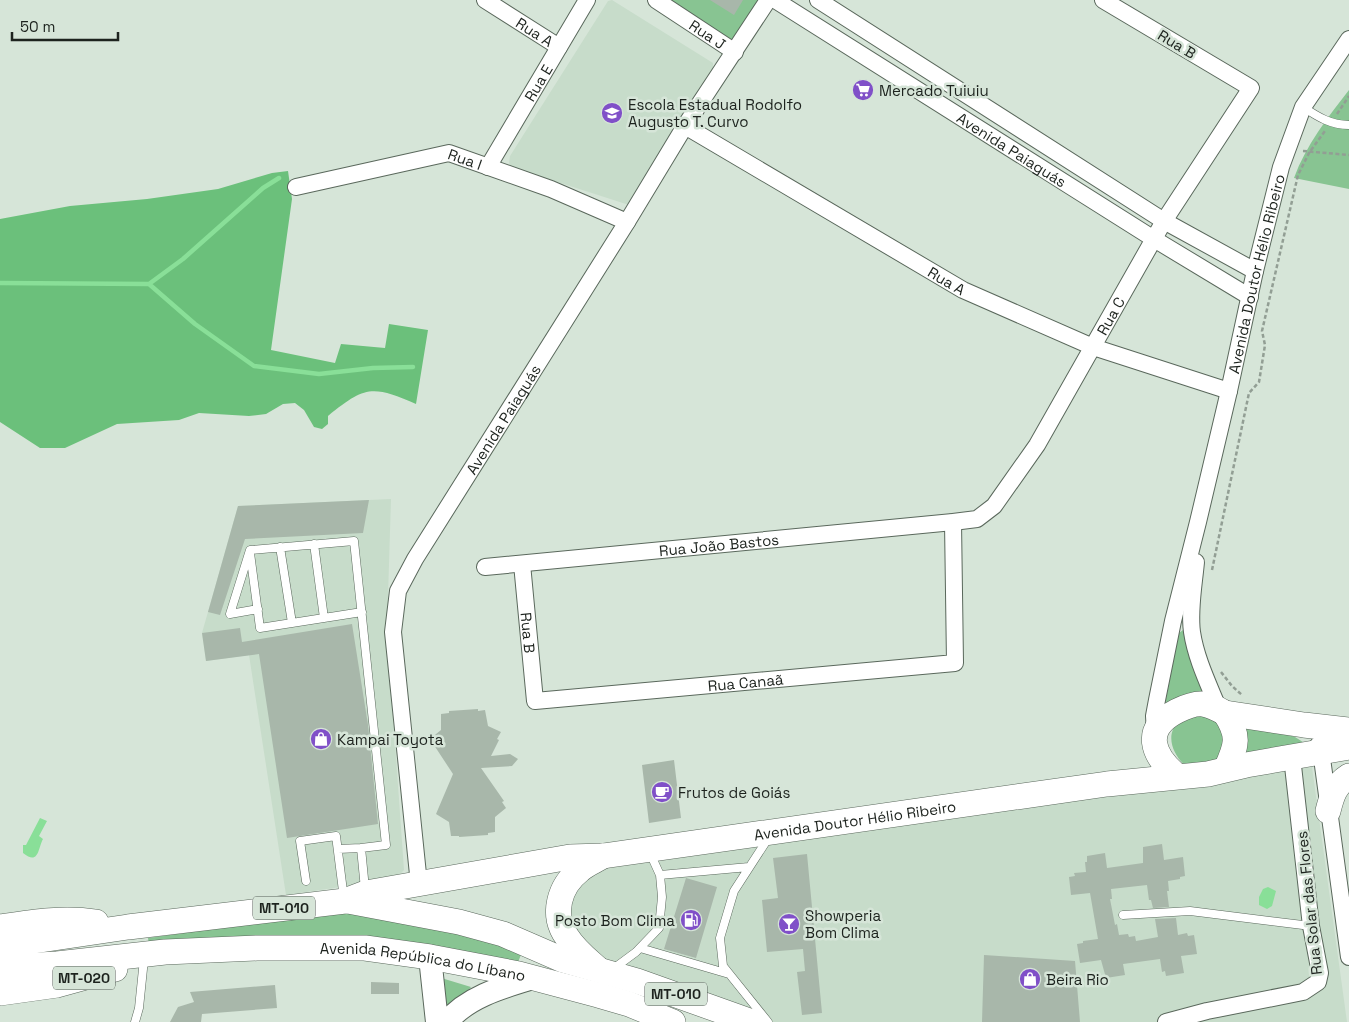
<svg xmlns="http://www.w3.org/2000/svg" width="1349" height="1022" font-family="'Space Grotesk',sans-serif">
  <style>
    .built { fill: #c7dcca }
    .green { fill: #88c492 }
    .forest { fill: #6bc07b }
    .water { fill: #89df98 }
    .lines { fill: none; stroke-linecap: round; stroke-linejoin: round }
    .stream { stroke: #89df98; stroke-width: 4.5 }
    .building { fill: #a8b7aa }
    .lane-casing { stroke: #5a685c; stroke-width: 9 }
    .street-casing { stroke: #5a685c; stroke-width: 18 }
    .secondary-casing { stroke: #5a685c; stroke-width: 24 }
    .primary-casing { stroke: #5a685c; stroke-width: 26 }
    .path { stroke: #929e94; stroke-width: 2.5; stroke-dasharray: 4 2.5; stroke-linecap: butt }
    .lane { stroke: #fff; stroke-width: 8 }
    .street { stroke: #fff; stroke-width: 16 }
    .secondary { stroke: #fff; stroke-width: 22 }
    .primary { stroke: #fff; stroke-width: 25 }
    .labels { text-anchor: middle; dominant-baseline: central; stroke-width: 5; stroke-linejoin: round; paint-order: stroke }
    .shield { fill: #d6e5d8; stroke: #545d56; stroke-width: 1 }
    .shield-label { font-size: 14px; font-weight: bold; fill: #1d231e }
    .street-label { font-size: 15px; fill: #1d231e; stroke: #d6e5d8 }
    .poi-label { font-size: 15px; fill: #1d231e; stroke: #d6e5d8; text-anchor: start }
  </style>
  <rect width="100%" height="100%" fill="#d6e5d8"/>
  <path class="built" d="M612,0l101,63v7l-84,135 -118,-38 -2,-4 1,-7 98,-155z
    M391,499l-4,130 17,241 -9,9 -109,16 -37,-240 -43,6 -4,-28 36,-127z
    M1312,767l35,255h-574l-40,-15 -59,-26 -82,-25 -17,-15 -8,-40 22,-30z"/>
  <path class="green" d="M663,0h97l-28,45z
    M1349,90v99l-55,-11c12,-33 34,-61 55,-88z
    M1183,630l3,3 16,58 -1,4 -36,9 14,-71z
    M1207,713l20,17 -4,28 -36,9c-14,-11 -24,-34 -6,-47 6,-5 19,-5 26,-7z
    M1244,722l51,15 11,7 -61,15 3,-17z
    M332,912l54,3 136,37 -7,18 -366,-25 -1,-7z
    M438,977l33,10 -25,31z"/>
  <path class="forest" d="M288,171l4,28 -21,151 64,13 6,-19 44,4 4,-24 39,6 -12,74c-44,-19 -51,-18 -88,12v8l-6,5 -8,-2 -10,-17 -9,-7 -12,1 -17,10 -17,2 -50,-3 -20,7 -62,4 -52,24h-25l-40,-26v-203l70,-13 77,-7 71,-10 54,-16z"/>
  <path class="water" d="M40,818l7,3 -8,15 4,3c-5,9 -4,27 -20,14v-8h3z
    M1268,887l8,4 -4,15 -5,3 -8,-4v-8l4,-8z"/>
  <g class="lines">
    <path class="stream" d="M0,283l149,1 46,40 59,42 65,8 54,-6 40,-1
      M149,284l34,-25 80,-71 16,-10"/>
  </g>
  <path class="building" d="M710,0h33l-9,15z
    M369,500l-6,33 -118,6 -25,76 -12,-3 30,-106z
    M352,624l16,101 10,99 -91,14 -28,-184 -53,7 -4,-28 38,-5 2,14z
    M478,709v2l7,-1 3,16 13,6 -4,7 2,1 -8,16 19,-2 8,5 -6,7 -31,2 23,33 -2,1 4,6 -11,9v15l-7,1v2l-29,2v-1h-8l-2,-14 -13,-8 17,-40 -23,-35 11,-9v-16l8,-1v-2z
    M674,760l7,58 -32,5 -7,-58z
    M1162,844l2,16 19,-3 2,19 -5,1v2l-12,2 1,10h-2l2,16 -16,1 -2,-8h-2l-2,-15 -36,4 1,10h-2l5,26 2,-1 2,11 9,-1 1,3 6,-1 1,5 22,-4 -3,-18 21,-1 2,17 9,-2 1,3 6,-1 3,19 -16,2 3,17 -18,3 -1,-5 -3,1 -2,-13 -37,5 2,11 -19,3 -5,-18 -21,3 -3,-19 6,-1v-2l15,-2 -8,-46 -19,2 -2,-18 6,-1 -1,-3 12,-1 -1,-10h2v-6l18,-3 2,15 36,-5v-16z
    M807,854l15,159 -20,2 -5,-43 8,-1 -2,-22 -36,3 -5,-52 16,-2 -5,-40z
    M686,878l31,9 -21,71 -32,-9z
    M984,955l91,6 5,61h-98z
    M371,982l28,1v11h-28z
    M275,985l2,23 -75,6 -1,8h-31l8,-15 16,-5 -4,-10z"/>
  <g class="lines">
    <g class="lane-casing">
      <path id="lane" d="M1303,107c15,10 28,18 46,18
        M314,544l10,74
        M280,547l12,76
        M250,553l10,75 102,-16
        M258,609l-28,5 20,-64 104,-9 32,304 -25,3 4,41
        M338,849l23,-1
        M660,875l89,-8
        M306,881l-6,-40 36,-5 8,63
        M1123,915l67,-4 121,15
        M640,948l89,26
        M613,969l23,-17 23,-24 3,-31 -2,-22 -10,-22
        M135,1022l4,-14 5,-49
        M768,1022l-45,-56 -3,-28 14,-47 35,-54"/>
    </g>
    <g class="street-casing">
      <g id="street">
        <path id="s1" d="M485,0l74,47"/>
        <path id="s2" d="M656,0l79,52"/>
        <path id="s3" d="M775,0l379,239 96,58"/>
        <path d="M818,0l346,221 91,50"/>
        <path id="s4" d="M685,126l278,164 130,57 136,44"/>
        <path id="s5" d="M488,167l99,-167"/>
        <path id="s6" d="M296,187l153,-34 102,36 76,33"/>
        <path d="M1196,562c-2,22 -7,48 -4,70 4,27 17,53 27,78"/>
        <path id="s7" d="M522,564l13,137 420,-38 -2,-141"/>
        <path id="s8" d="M485,567l468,-45 24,-3 17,-13 43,-61 127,-224 87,-133 -148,-88"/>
        <path id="s9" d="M1155,733l-1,-17 3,-16 16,-79 25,-99 31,-131 26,-120 26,-104 22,-60 46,-68"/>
        <path d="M1318,745l3,6 28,206"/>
        <path id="s10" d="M419,884l-26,-252 5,-41 17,-32 212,-337 58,-96 83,-126"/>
        <path d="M1166,1022l41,-11 96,-19 15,-10 2,-9 -9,-47 -19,-169"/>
      </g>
    </g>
    <g class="secondary-casing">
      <path id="secondary" d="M430,957l7,65
        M447,1022c20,-25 56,-35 86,-44"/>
    </g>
    <g class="primary-casing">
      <g id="primary">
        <path d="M1225,713c15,23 12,32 1,56"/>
        <path d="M1177,776c-25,-21 -35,-47 0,-65 8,-4 17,-8 26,-7 8,1 15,5 22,9l79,12 45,5"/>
        <path d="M1328,811c4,-16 7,-26 21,-35"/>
        <path d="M348,901l111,21 44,12 60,26 74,21 115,41"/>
        <path d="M0,927c33,-5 63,-10 96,-5"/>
        <path id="s11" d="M0,946l128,-19 217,-26 21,-8 204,-36 33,-1 504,-72 101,-10 38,-9 103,-18"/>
        <path id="s12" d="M0,970l21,-4 36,-2 108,-12 92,-4h108l65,9 89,17 79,21 31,9 44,18"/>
        <path d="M599,970c-11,-10 -24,-20 -32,-33 -16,-22 -8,-51 13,-67 6,-6 15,-9 23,-14"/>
        <path d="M0,993l57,-8 58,-16"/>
      </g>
    </g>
    <path class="path" d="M1337,114l12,-18
      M1303,151l46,4
      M1212,570l37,-177 10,-11 6,-37 -3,-14 36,-156 11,-22 16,-22
      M1221,672l11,14 10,9"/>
    <use href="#lane" class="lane"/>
    <use href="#street" class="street"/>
    <use href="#secondary" class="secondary"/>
    <use href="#primary" class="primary"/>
  </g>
  <defs>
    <g id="supermarket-disc" transform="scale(1.125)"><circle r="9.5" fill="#8050c8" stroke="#d6e5d8"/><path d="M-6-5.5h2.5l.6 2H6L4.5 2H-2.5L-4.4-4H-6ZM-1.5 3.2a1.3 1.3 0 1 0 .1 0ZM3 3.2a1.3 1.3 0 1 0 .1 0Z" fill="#fff"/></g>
    <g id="school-disc" transform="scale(1.125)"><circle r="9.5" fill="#8050c8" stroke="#d6e5d8"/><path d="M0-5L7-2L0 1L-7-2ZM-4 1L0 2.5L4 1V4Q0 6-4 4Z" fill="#fff"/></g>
    <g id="shop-disc" transform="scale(1.125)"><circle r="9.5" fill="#8050c8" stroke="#d6e5d8"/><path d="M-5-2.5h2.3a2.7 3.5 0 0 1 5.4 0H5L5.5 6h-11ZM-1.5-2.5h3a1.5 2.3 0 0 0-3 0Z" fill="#fff"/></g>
    <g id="cafe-disc" transform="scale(1.125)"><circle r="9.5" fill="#8050c8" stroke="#d6e5d8"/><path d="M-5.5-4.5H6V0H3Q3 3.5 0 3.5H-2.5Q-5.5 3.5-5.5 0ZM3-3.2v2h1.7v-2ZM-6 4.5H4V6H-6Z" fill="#fff"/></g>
    <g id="fuel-disc" transform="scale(1.125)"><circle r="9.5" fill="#8050c8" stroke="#d6e5d8"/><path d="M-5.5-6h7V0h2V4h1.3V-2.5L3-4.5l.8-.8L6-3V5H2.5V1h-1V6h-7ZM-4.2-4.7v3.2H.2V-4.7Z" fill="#fff"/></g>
    <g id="bar-disc" transform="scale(1.125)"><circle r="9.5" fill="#8050c8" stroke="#d6e5d8"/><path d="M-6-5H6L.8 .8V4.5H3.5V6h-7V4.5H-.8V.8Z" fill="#fff"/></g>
  </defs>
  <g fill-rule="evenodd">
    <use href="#supermarket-disc" x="863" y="90"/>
    <use href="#school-disc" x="612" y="113"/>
    <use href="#shop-disc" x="321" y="739"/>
    <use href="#cafe-disc" x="662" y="792"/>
    <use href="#fuel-disc" x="691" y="920"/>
    <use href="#bar-disc" x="789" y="924"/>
    <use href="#shop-disc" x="1030" y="979"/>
  </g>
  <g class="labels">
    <g class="shield">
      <rect x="253" y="896.5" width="62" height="23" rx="4"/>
      <rect x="53" y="966.5" width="62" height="23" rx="4"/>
      <rect x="645" y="982.5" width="62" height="23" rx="4"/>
    </g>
    <g class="shield-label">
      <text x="284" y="908">MT-010</text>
      <text x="84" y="978">MT-020</text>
      <text x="676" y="994">MT-010</text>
    </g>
    <g class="street-label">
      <text stroke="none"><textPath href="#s1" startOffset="59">Rua A</textPath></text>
      <text stroke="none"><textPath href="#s2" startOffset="62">Rua J</textPath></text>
      <text transform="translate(1177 44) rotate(31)">Rua B</text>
      <text stroke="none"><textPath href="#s5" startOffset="98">Rua E</textPath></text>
      <text stroke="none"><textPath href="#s3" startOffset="280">Avenida Paiaguás</textPath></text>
      <text stroke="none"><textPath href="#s6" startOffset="174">Rua I</textPath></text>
      <text stroke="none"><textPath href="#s9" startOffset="471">Avenida Doutor Hélio Ribeiro</textPath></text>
      <text stroke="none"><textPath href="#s4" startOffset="304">Rua A</textPath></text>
      <text stroke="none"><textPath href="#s8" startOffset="739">Rua C</textPath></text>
      <text stroke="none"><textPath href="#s10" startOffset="496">Avenida Paiaguás</textPath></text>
      <text stroke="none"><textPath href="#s8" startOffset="235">Rua João Bastos</textPath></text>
      <text stroke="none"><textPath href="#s7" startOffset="69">Rua B</textPath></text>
      <text stroke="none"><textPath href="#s7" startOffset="349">Rua Canaã</textPath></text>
      <text stroke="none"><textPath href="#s11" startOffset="865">Avenida Doutor Hélio Ribeiro</textPath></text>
      <text transform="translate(1309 903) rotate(-96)">Rua Solar das Flores</text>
      <text stroke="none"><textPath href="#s12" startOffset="425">Avenida República do Líbano</textPath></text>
    </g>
    <g class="poi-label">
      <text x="879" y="90">Mercado Tuiuiu</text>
      <text x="628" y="104">Escola Estadual Rodolfo<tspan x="628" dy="17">Augusto T. Curvo</tspan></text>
      <text x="337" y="739">Kampai Toyota</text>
      <text x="678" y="792">Frutos de Goiás</text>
      <text x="805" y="915">Showperia<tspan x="805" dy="17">Bom Clima</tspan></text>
      <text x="675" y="920" text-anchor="end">Posto Bom Clima</text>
      <text x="1046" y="979">Beira Rio</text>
    </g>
  </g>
  <path d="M12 32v8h106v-8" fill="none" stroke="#1d231e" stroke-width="2.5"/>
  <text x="20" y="32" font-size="15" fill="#1d231e" stroke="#d6e5d8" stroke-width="4" paint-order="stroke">50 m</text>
</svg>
